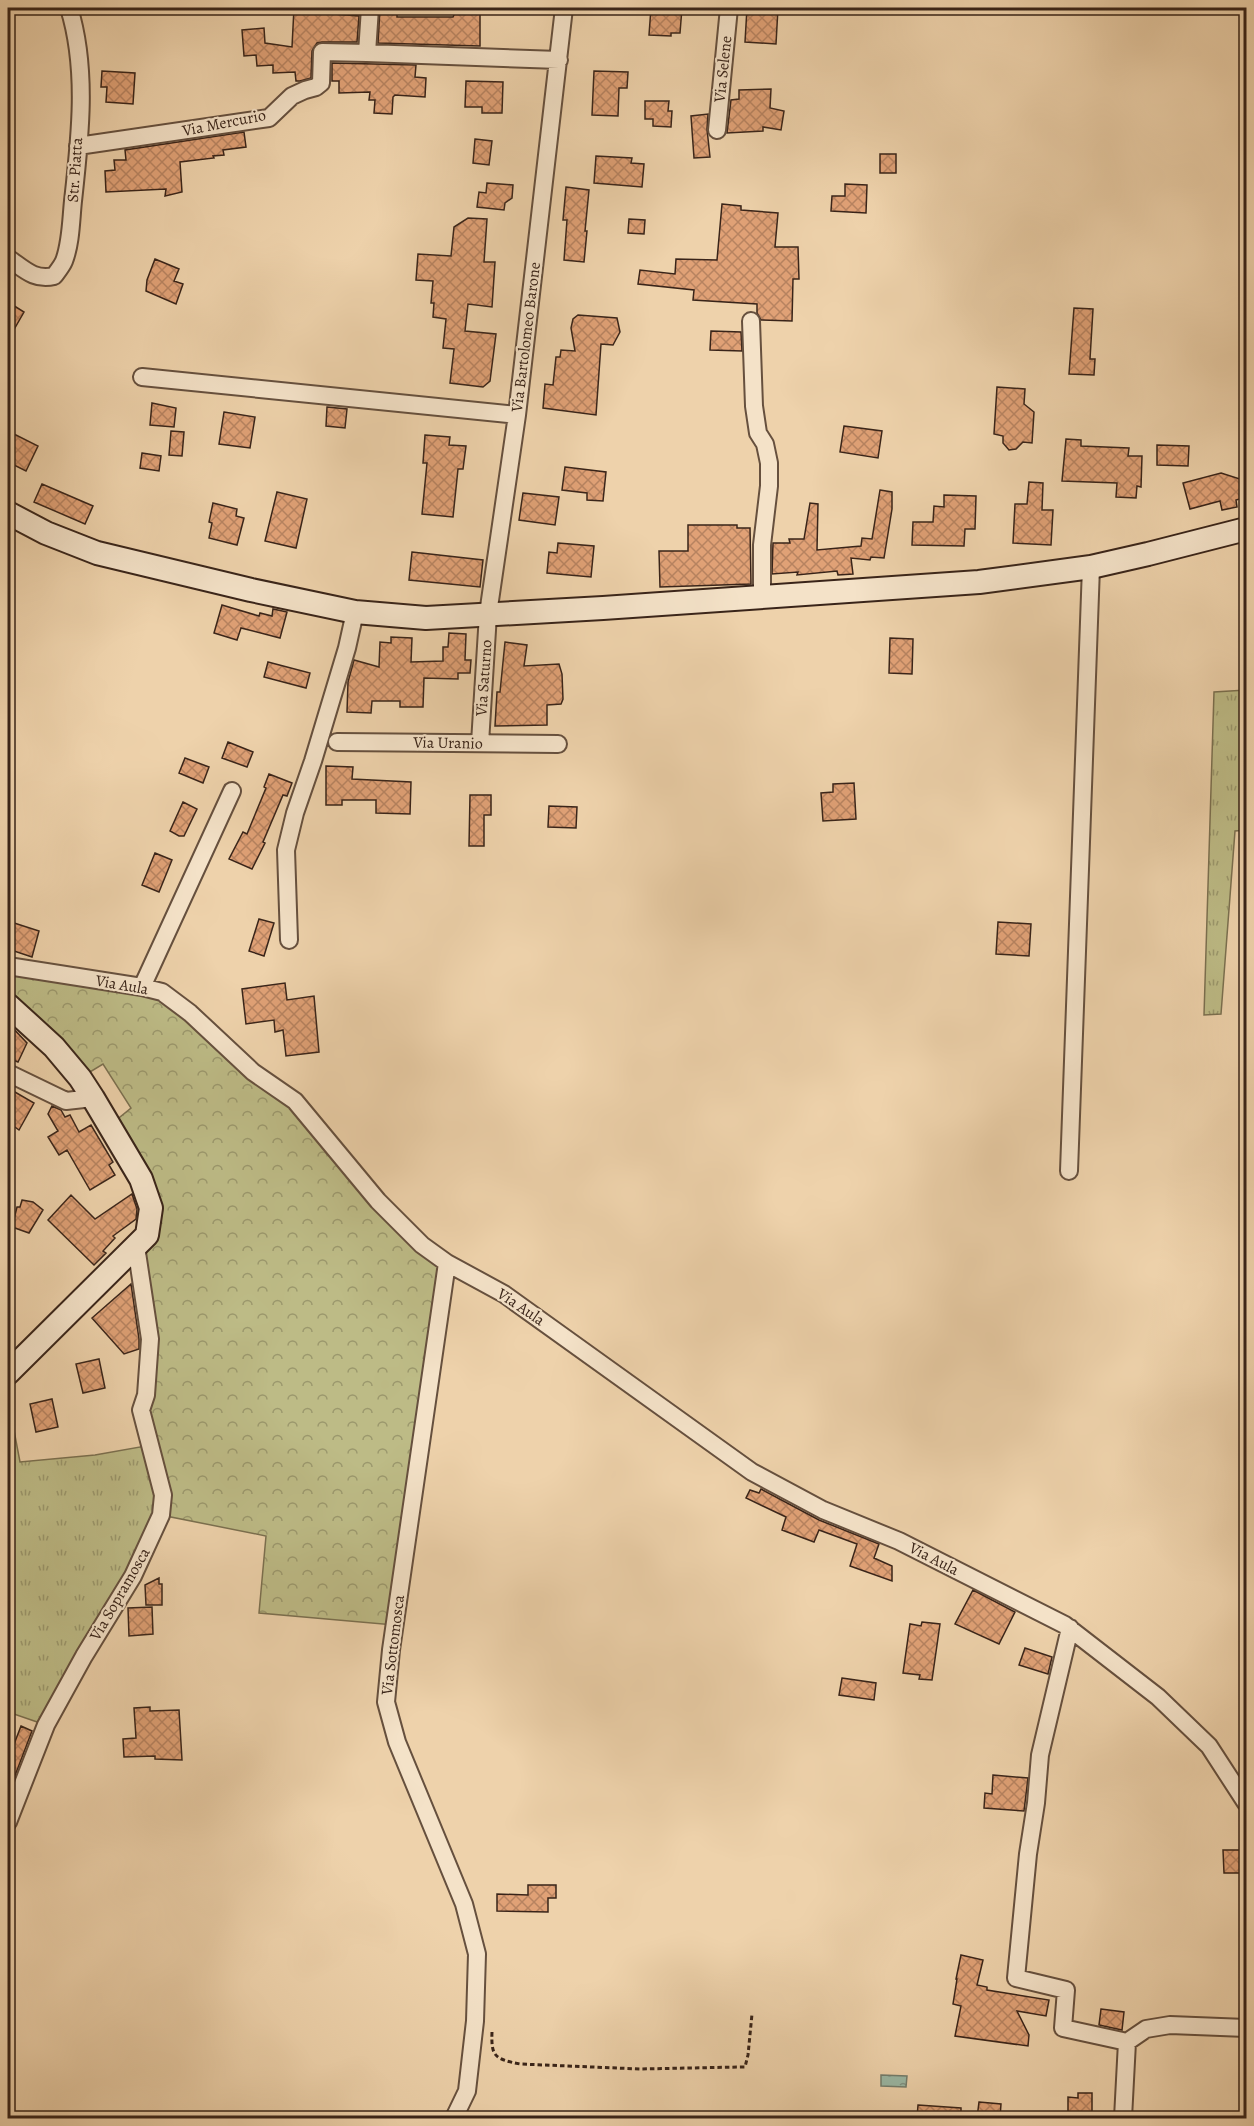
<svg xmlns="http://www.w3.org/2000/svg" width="1254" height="2126" font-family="Alegreya,serif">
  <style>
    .grass { fill: url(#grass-tufts); stroke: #7b7050; stroke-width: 1.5 }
    .forest { fill: url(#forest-crowns); stroke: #7b7050; stroke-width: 1.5 }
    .water { fill: url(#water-ripples); stroke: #737d6d; stroke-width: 1.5 }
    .building { fill: url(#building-cross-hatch); stroke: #392419; stroke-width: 1.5 }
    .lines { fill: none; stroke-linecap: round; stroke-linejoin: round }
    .minor-casing { stroke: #66503e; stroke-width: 20 }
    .secondary-casing { stroke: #392419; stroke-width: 26 }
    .path { stroke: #392419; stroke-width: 3; stroke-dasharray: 4.5 3; stroke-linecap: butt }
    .minor { stroke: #f4e2c8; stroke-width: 16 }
    .secondary { stroke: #f4e2c8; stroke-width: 22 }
    .labels { text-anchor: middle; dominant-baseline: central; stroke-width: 4.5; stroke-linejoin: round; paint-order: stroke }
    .street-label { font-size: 16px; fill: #392419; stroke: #f4e2c8 }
  </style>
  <defs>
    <pattern id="grass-tufts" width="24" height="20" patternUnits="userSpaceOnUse" patternTransform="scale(1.5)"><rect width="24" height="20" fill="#bdbb86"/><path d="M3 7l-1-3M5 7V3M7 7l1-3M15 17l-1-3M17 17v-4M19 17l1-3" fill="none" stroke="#9b986d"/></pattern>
    <pattern id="forest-crowns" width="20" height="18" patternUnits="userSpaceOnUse" patternTransform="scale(1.5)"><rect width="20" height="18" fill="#bdbb86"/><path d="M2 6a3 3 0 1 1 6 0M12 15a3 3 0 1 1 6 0" fill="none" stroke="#9b986d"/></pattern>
    <pattern id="water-ripples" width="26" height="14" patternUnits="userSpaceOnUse" patternTransform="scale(1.5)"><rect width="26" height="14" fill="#9ab8a5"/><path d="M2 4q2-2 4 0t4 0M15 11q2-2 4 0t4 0" fill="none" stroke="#7f9586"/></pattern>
    <pattern id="building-cross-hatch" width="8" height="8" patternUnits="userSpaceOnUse" patternTransform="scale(1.5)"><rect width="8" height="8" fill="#e0a176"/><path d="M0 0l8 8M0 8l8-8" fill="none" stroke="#b78360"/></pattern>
  </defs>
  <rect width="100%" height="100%" fill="#eed2ab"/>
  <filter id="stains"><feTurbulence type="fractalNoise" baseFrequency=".00333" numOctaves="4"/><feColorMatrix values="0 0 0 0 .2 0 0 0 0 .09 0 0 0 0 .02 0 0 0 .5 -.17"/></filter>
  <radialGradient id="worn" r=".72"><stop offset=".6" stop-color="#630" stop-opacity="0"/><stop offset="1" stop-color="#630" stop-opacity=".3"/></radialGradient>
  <path class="grass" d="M1246,690v140l-11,1 -14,183 -17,1 10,-323z
    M8,1399l12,63 75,-7 56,-10 10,70 -115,210 -38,-13z"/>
  <path class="forest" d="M8,966l134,21 153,114 152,162 -53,362 -135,-12 7,-77 -105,-21 -20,-105 8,-40 -13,-124 15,-38 -42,-82 22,-18 -28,-44 -23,14 -72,-72z"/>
  <path class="water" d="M881,2075l26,1 -1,11 -25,-1z"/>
  <path class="building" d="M294,8h27v5l38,3 -2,26h-35l-5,1 -5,8 -1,27 -11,3h-4l-1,-9 -22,1v-8l-16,1 -1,-11 -12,1 -2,-26 22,-2 1,15 27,4z
    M380,8h17v9h56l2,-4h25v33l-102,-3z
    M651,8h31l-2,25h-9v3l-22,-1z
    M747,8h31l-2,36 -31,-2z
    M332,63l84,2 -1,12 11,1 -1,19 -30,-2 -2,2 -1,17 -18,-1 1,-13h-6l1,-8 -31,1v-12h-7z
    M102,71l33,2 -2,31 -27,-2 1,-15h-6z
    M594,71l34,1 -1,16h-8l-1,28 -26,-1z
    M466,81l37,1 -1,31h-20v-6h-17z
    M771,89l-1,19 14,3 -3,19 -18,-3v4l-36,2 4,-33 8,-1v-9z
    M645,101h24l-1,10h4l-1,16 -18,-1v-7h-8z
    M708,114l-1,15 3,28 -16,1 -3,-42z
    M244,132l2,15 -23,3 1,5 -11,1 1,2 -34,4 2,30 -17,4 1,-7 -60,3 -1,-21 10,-1 -1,-10h12l-1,-10z
    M475,139l17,2 -3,24 -16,-2z
    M880,154h16v19h-16z
    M596,156l36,2 -1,5 13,1 -2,23 -48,-4z
    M487,183l26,2 -1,13 -7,5 -1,7 -27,-3 2,-15 7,1z
    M845,184l22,1 -1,28 -35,-2 1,-15h13z
    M566,187l23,3 -4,41h2l-3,31 -20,-2 3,-40h-4z
    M722,204l19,2v4l37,3 -3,34h23l1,32h-6l-1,42 -31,-1 -4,-7v-9l-64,-4 1,-10 -56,-6 2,-14 35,4 1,-15 41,1z
    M468,218l19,1 -3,43h11l-3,45 -24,-3 -3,27 31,3 -6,47 -7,6 -33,-4 4,-34 -11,-1 3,-29 -13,-2 1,-14h-3l2,-22 -17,-1 2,-26 33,2 3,-29z
    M629,219l16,1 -1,14 -16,-1z
    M155,259l24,10 -5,12 9,3 -7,20 -30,-13 1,-11z
    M8,302l16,10 -16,28z
    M1074,308l19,1 -3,50h5l-1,16 -25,-1z
    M578,315l39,3 3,14 -7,13 -12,-1 -5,71 -53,-7 2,-24 8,1 3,-28h4l1,-7 14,1 -4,-23 2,-9z
    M711,331l30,1 1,19 -32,-1z
    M997,387l28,2 -1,15 10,8 -2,31 -9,-1 -7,7 -7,1 -6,-7v-7l-9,-2z
    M152,403l24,5 -2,19 -24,-2z
    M327,407l20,2 -2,19 -19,-2z
    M224,412l31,5 -5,31 -31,-4z
    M844,426l38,5 -4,27 -38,-6z
    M8,431l30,15 -12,25 -18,-9z
    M171,431l13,1 -2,24 -13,-1z
    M425,435l25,2 -1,8 17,1 -3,23h-5l-5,48 -31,-3 5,-51h-4z
    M1066,439l15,1v6l48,2 -1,8h14l-1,31 -4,-1 -1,12 -20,-1 1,-14 -55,-2z
    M1157,445l32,1 -1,20 -31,-1z
    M142,453l19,3 -2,15 -19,-3z
    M565,467l41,5 -3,29 -16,-1v-7l-25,-3z
    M1221,473l19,6 3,19 -7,2 1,7 -15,3 -2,-9 -30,8 -7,-26z
    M1029,482l14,1 -1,27h11l-2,35 -38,-2 2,-39h12z
    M42,484l51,22 -8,18 -51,-22z
    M880,490l12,2v17l-8,49 -13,-1 -1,3 -19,-2 2,16 -15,1 -1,-4 -40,4 1,-3 -26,2 1,-31h17l-1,-4h15l6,-36 8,1 -1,46 44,-4 1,-8 10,1z
    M277,492l30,7 -11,49 -31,-7z
    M523,493l36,4 -4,28 -36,-5z
    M944,495l32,1 -1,33h-10l-1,17 -52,-1 1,-23h20l1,-16 10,1z
    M213,503l24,6 -1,7 8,2 -7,27 -28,-7 3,-15 -3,-1z
    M688,525h49v3h13l1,56 -91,3 -1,-36h29z
    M558,543l36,3 -3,31 -44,-4 2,-21 8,1z
    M412,552l71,8 -3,27 -71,-7z
    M222,605l37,11 1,-3 12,3 1,-7 14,3 -7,26 -39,-10 -4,12 -23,-7z
    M449,633l17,1 -1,26h6l-1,13h-12v6l-34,-1 -1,29h-23v-6h-28l-1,12 -24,-1 1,-30 6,-22 25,7 1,-25 11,1v-6l21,1 -1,24 32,-1v-14h5z
    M890,638l23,1 -1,35 -23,-1z
    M505,642l22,3 -3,21 35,-2 3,10 1,25 -2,5 -14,1v20l-52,1 2,-34h3z
    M268,662l42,11 -4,15 -42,-11z
    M228,742l25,10 -6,15 -25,-9z
    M185,758l24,9 -6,16 -24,-10z
    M326,766l27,1 -1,12 59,3 -1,32 -34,-1v-13h-34v5h-16z
    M269,774l23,9 -5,13 -4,-1 -20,47 2,1 -13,26 -23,-10 14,-27 4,2 19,-46 -2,-1z
    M854,783l2,36 -33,2 -2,-28 12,-1v-8z
    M470,795h21v20h-7v31h-15z
    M183,802l14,7 -13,27h-5l-9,-5z
    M549,806l28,1 -1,21 -28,-1z
    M155,853l17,7 -13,32 -17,-7z
    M259,919l15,4 -10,33 -15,-5z
    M8,921l31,10 -7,26 -24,-8z
    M998,922l33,2 -2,32 -33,-2z
    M285,983l2,17 27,-4 5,56 -33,4 -3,-26 -8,2 -1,-12 -28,4 -4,-35z
    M8,1023l19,20 -9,19 -10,-4z
    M8,1088l26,15 -15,27 -11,-8z
    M52,1106l9,4 4,7 5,-2 9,17 12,-7 22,37 -4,3 6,10 -25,15 -23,-40 -8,5 -11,-18 10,-6 -10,-17z
    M132,1194l5,15 -1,10 -23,17 2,2 -12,13 3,2 -12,12 -46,-45 23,-25 24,24z
    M22,1200l11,2 10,8 -14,23 -17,-6 5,-20h3z
    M131,1284l8,55v10l-15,5 -32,-36z
    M99,1359l6,29 -22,5 -7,-29z
    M52,1399l6,28 -22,5 -6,-28z
    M761,1489l58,31 60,24 -5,14 18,8v15l-42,-15 7,-22 -38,-14 -5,12 -32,-12 4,-13 -40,-19 4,-8 9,3z
    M159,1578v6h3v21h-16l-1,-20z
    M973,1590l42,22 -16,32 -44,-20z
    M152,1607l1,27 -24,2 -1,-28z
    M922,1622l18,2 -8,56 -13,-1 1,-4 -17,-2 7,-49 11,2z
    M1025,1648l27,9 -4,17 -29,-9z
    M842,1678l34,5 -2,17 -35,-5z
    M150,1707v4l29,-1 3,50 -27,-1v-3l-31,1 -1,-18 13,-1 -2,-30z
    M21,1726l11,5 -24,63v-34z
    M993,1775l35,3 -4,33 -40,-3 1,-15 7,1z
    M1223,1850h23v23h-22z
    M528,1885h28v13h-8v14l-51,-1v-17l31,1z
    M961,1955l22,5 -6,25 10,2v3l62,10 -3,16 -29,-5 12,24 -1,11 -73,-10 6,-30 -8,-2 4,-25h-1z
    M1101,2009l23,3 -2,18 -23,-5z
    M1078,2093h14v25h-24v-21l10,1z
    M979,2102l22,2 -1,14h-23z
    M918,2105l43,3v10h-44z"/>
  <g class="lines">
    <g class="minor-casing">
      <path id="minor" d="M370,8l-3,45 192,7
        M717,130l12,-122
        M78,146l191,-28 23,-22 13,-6 11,-3 5,-4 1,-31 45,1
        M8,258c15,10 26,23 46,18 3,-4 8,-10 10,-15 7,-18 7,-41 9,-60 7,-63 15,-132 -4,-193
        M751,321l3,85 4,27 7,11 4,19v23l-7,59v52
        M142,377l375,38
        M337,742l221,2
        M480,743l8,-129 29,-199 47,-407
        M289,940l-3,-90 9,-37 18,-52 34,-113 8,-36
        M8,966l134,21 20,5 28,21 63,59 42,29 83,100 44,44 25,18 57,31 248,178 71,38 76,31 166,84 93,72 51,49 37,57
        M142,987l90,-196
        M8,1073l58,28 27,-3
        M1069,1171l22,-604
        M447,1263l-56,387 -5,52 11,40 67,162 13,50 -2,67 -8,70 -13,27
        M1070,1628l-30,127 -4,48 -8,51 -12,124 50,12 -3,38 64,14 19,-13 24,-4 76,3
        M8,1822l38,-97 38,-69 49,-80 28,-61 2,-20 -22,-85 5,-15 4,-56 -14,-93
        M1123,2118l4,-76"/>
    </g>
    <g class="secondary-casing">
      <path id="secondary" d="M8,513l38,20 51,20 154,37 104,22 71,6 177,-10 376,-26 112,-15 57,-13 98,-25
        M8,1005l46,42 26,31 13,20 48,81 10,29 -4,27 -139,138"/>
    </g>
    <path class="path" d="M492,2032c-1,25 3,27 28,32l120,5 100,-2h5l3,-12 4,-41"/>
    <use href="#minor" class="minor"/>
    <use href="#secondary" class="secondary"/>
  </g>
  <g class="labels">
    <g class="street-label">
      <text transform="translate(723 69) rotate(-84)">Via Selene</text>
      <text transform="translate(224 123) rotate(-11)">Via Mercurio</text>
      <text transform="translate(75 170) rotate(-86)">Str. Piatta</text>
      <text transform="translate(526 337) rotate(-83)">Via Bartolomeo Barone</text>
      <text transform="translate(484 678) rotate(-86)">Via Saturno</text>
      <text transform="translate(448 743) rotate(1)">Via Uranio</text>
      <text transform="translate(122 985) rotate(10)">Via Aula</text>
      <text transform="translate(521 1307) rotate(34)">Via Aula</text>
      <text transform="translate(934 1559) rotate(27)">Via Aula</text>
      <text transform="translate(120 1594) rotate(-60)">Via Sopramosca</text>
      <text transform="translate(393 1645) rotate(-83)">Via Sottomosca</text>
    </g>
  </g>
  <rect width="1254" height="2126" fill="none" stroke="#eed2ab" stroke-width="30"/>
  <rect x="9" y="9" width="1236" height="2108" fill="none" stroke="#392419" stroke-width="3"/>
  <rect x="15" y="15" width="1224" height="2096" fill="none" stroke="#392419" stroke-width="1.5"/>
  <rect width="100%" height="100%" filter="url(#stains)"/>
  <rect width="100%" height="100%" fill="url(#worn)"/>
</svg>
